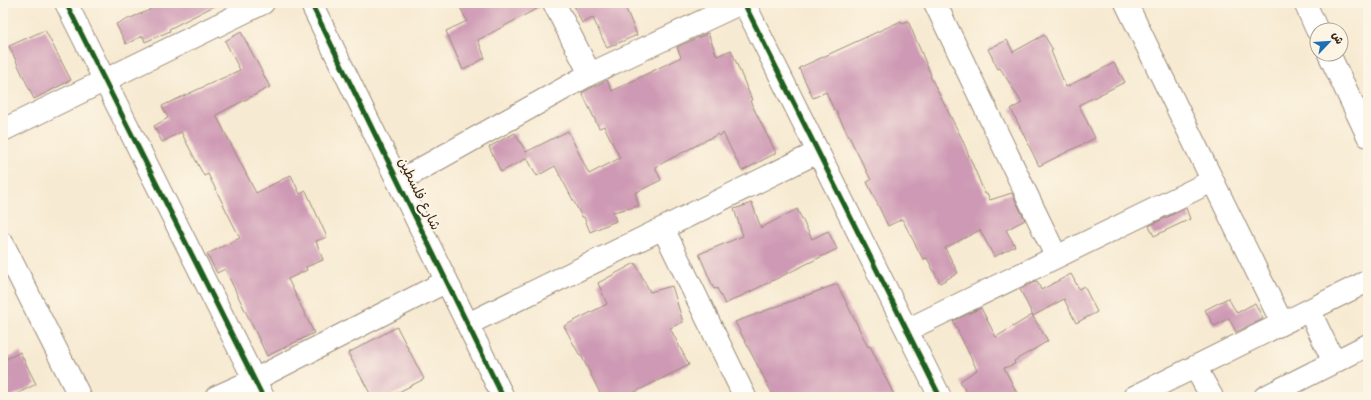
<svg xmlns="http://www.w3.org/2000/svg" width="1371" height="400" font-family="Mynerve,'Playpen Sans Arabic',sans-serif">
  <style>
    .building { fill: #ce99b4 }
    .lines { fill: none; stroke-linecap: round; stroke-linejoin: round }
    .minor-casing { stroke: #998a78; stroke-width: 24 }
    .tertiary-casing { stroke: #998a78; stroke-width: 24 }
    .minor { stroke: #fff; stroke-width: 22 }
    .tertiary { stroke: #fff; stroke-width: 22 }
    .cycleway-casing { stroke: #fcf5e5; stroke-width: 8 }
    .cycleway { stroke: #1b5e20; stroke-width: 5 }
    .labels { text-anchor: middle; dominant-baseline: central; stroke-width: 4; stroke-linejoin: round; paint-order: stroke }
    .street-label { font-size: 14px; fill: #3b2a1e; stroke: #fcf5e5 }
  </style>
  <rect width="100%" height="100%" fill="#fcf5e5"/>
  <filter id="ink" filterUnits="userSpaceOnUse"><feTurbulence type="fractalNoise" baseFrequency=".025" numOctaves="2"/><feDisplacementMap in="SourceGraphic" scale="8" xChannelSelector="R" yChannelSelector="G"/><feConvolveMatrix kernelMatrix="1 2 1 2 8 2 1 2 1" color-interpolation-filters="sRGB"/></filter>
  <filter id="wash" filterUnits="userSpaceOnUse"><feTurbulence type="fractalNoise" baseFrequency=".012" numOctaves="4" result="noise"/><feDisplacementMap in="SourceGraphic" scale="16" xChannelSelector="R" yChannelSelector="G"/><feGaussianBlur stdDeviation="0.9" result="paint"/><feColorMatrix in="noise" values="0 0 0 0 0 0 0 0 0 0 0 0 0 0 0 0 0 1.4 0 .05"/><feComposite in="paint" operator="in"/></filter>
  <g filter="url(#wash)">
    <rect width="100%" height="100%" fill="#f7ead2"/>
    <g id="blocks">
      <path class="building" d="M146,3h74l-51,26 1,2 -25,11 -2,-6 -17,8 -10,-20 34,-14z
        M458,3h84v3l-64,34 7,18 -22,12 -17,-39 21,-10z
        M573,3h54l-3,1 13,31 -30,13 -14,-30 -11,5z
        M901,21l1,2 6,-2 23,54 -1,1 32,63 23,55 2,-1 3,7 22,-7 13,27 -19,10 9,16 -21,11 -14,-27 -35,18 13,25 -18,10 -13,-25 -4,1 -21,-40 -14,7 -21,-44 4,-2 -36,-71 -1,1 -8,-18 -13,6 -14,-30z
        M45,30l26,50 -37,19 -25,-53z
        M241,32l29,55 -54,28 40,78 35,-18 9,19 6,-3 21,46 -11,4 7,19 -17,7 1,3 -19,9 26,54 -47,23 -42,-87 -8,4 -10,-19 33,-16 -32,-64 -4,2 -23,-44 -19,10 -8,-16 14,-8 -6,-12 78,-36 -15,-29z
        M708,33l9,23 14,-6 21,50 -2,1 26,52 -34,18 -19,-38 -3,3 -2,-2 -63,33 6,13 -26,13 4,13 -26,6 3,9 -26,11 -6,-15h-2l-27,-51 -18,10 -10,-18 -26,14 -12,-25 26,-14 11,19 42,-21 21,43 31,-16 -16,-32 -5,2 -17,-35 25,-13 5,11 69,-34 -4,-10z
        M1044,35l9,15 -2,1 15,36 48,-24 11,19 -46,23 16,33 -56,28 -28,-57 11,-6 -22,-35 -2,1 -10,-20 19,-9 6,12z
        M752,203l9,25 36,-19 15,30 16,-8 9,18 -112,55 -8,-16 -3,1 -15,-35 44,-18 -9,-27z
        M1186,208l4,11 -36,17 -5,-10z
        M635,263l15,29 22,-6 11,36 -13,6 19,37 -64,32h-23l-21,-42 -1,1 -16,-30 43,-22 -9,-21z
        M1071,274l8,15 5,-3 13,26 -21,11 -12,-24 -31,17 -13,-27 17,-8 4,9z
        M837,284l31,63 2,-1 25,51h-121l-39,-75z
        M1228,298l9,15 18,-10 8,16 -27,13 -7,-14 -15,8 -9,-16z
        M981,308l15,29 36,-22 16,26 -34,20 1,3 -11,4 15,29h-50l-9,-16 17,-11 -24,-49z
        M397,327l27,52 -35,18h-17l-24,-44z
        M20,352l16,32 -25,13h-8v-36z"/>
    </g>
  </g>
  <g filter="url(#ink)">
    <use href="#blocks" fill-opacity="0" stroke="#998a78" stroke-width="1"/>
    <g class="lines">
      <g class="minor-casing">
        <path id="minor" d="M66,3l197,394
          M554,3l36,71
          M744,3l196,394
          M935,3l121,253
          M1126,3l156,320
          M1305,3l12,27
          M1329,54l39,82
          M3,130l260,-127
          M399,181l191,-107 151,-71
          M663,228l82,169
          M3,244l77,153
          M1309,310l25,52
          M468,324l350,-172
          M907,330l305,-149
          M1195,367l17,30
          M216,397l38,-17 193,-99
          M1134,397l234,-116"/>
      </g>
      <g class="tertiary-casing">
        <path id="tertiary" d="M311,3l192,394
          M1265,397l103,-52"/>
      </g>
      <use href="#minor" class="minor"/>
      <use href="#tertiary" class="tertiary"/>
      <g class="cycleway-casing">
        <path id="cycleway" d="M66,3l197,394
          M311,3l192,394
          M744,3l196,394"/>
      </g>
      <use href="#cycleway" class="cycleway"/>
    </g>
  </g>
  <g class="labels">
    <g class="street-label">
      <text transform="translate(419 194) rotate(64)">شارع فلسطين</text>
    </g>
  </g>
  <rect width="1371" height="400" fill="none" stroke="#fcf5e5" stroke-width="16"/>
  <g transform="translate(1329 42) rotate(65)"><circle r="19" fill="#fcf5e5" stroke="#afa495"/>
  <path d="M0-3L7 15L0 10L-7 15Z" fill="#1f6fb2"/>
  <text y="-6" font-size="11" font-weight="bold" text-anchor="middle" fill="#3b2a1e">ش</text>
  </g>
</svg>
